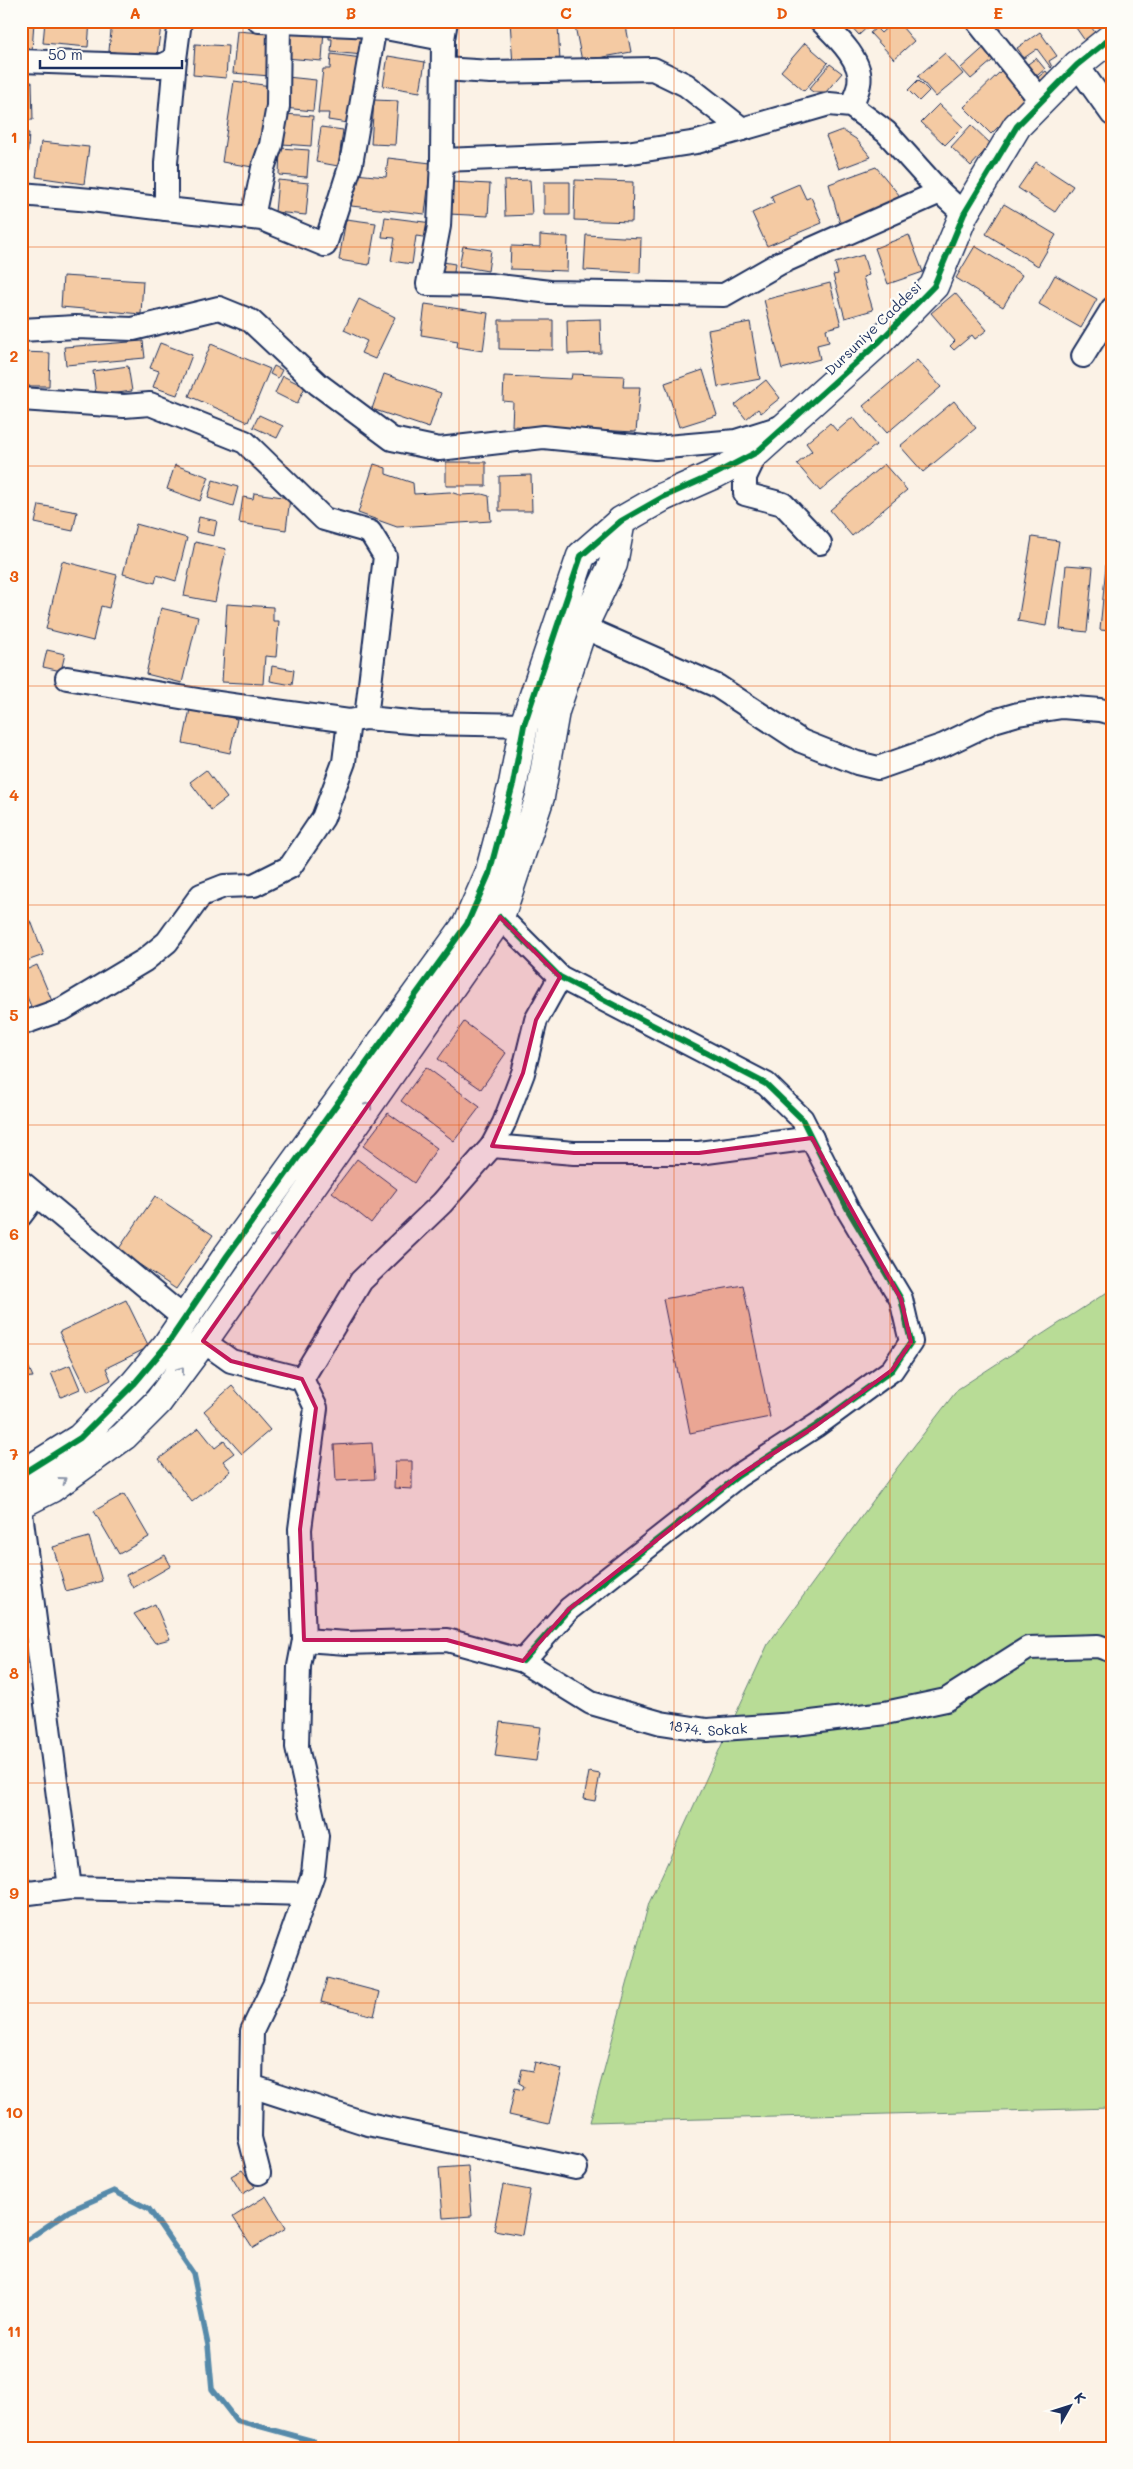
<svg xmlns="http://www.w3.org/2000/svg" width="1133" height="2469" font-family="Mali,sans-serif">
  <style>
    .green { fill: #b8dc96; stroke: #6a867a }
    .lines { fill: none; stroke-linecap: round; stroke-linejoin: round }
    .stream { stroke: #568aaa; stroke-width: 5.5 }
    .building { fill: #f4caa3; stroke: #1b2f5e }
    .minor-casing { stroke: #1b2f5e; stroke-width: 26 }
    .tertiary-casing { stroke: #1b2f5e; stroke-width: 31 }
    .minor { stroke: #fdfcf7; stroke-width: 22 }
    .tertiary { stroke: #fdfcf7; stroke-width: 28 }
    .cycleway-casing { stroke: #fdfcf7; stroke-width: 9 }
    .cycleway { stroke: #00873e; stroke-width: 6 }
    .oneway { stroke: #8c96aa }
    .marked { fill: #c2185b; fill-opacity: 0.2; stroke: #c2185b; stroke-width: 4; stroke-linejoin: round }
    .grid { fill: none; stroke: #e8590c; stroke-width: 1; stroke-opacity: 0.55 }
    .labels { text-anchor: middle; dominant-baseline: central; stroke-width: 5; stroke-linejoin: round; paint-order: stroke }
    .street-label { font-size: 14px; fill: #1b2f5e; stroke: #fdfcf7 }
    .neatline { fill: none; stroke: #e8590c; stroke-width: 2 }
    .grid-label { font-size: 16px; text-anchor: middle; font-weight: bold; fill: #e8590c }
  </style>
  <rect width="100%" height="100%" fill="#fbf2e6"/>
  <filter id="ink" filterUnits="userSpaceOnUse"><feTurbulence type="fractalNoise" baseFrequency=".02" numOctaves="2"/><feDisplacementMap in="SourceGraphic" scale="10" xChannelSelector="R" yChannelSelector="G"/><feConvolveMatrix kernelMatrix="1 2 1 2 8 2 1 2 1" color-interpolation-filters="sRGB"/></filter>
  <g filter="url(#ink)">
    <path class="green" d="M1112,1289v819l-522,14 59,-219 119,-259 129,-176 61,-79z"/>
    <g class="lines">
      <path class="stream" d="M21,2244l48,-33 45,-20 35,18 44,64 15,72 4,44 24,31 77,21 4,7"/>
    </g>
    <path class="building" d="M21,21h13l-2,31 -11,-1z
      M45,21h45l-2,26 -45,-4z
      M112,21l49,5 -5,37 -38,-5 1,-5 -10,-2z
      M510,21h28v4l20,-1 2,38 -47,3z
      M574,21h51l6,31 -49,9z
      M850,21h20l2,2 -13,12 -11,-12z
      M894,21h3l17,20 -20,18 -24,-26 6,-5 5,5z
      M1078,21h9l12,17 -11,7 -14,-20z
      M288,27l36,2 -2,32 -37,-3z
      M329,30l36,3 -2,22 -32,-3 1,-13h-3z
      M237,31l36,3 -3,42 -37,-3z
      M1040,32l17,24 -8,5 3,6 -1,1 -14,-19 -13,9 -7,-10z
      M805,43l23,20 -24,28 -23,-20z
      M989,43l10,12 -28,24 -10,-11z
      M195,44l33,2 -2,32 -33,-3z
      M945,53l18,21 -27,23 -18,-21z
      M331,54l31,4 -8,66 -26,-4 1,-7h-11l5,-44h7z
      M388,56l37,6 -5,30 -37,-6z
      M1036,58l9,11 -12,10 -9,-12z
      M830,64l12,9 -16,19h-13l-4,-3z
      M1003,69l26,28 -38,37 -27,-27z
      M1046,71l9,12 -9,7 -9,-12z
      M287,77l29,3 -3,31 -29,-3z
      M918,80l11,11 -10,10 -11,-11z
      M234,81l37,5 -12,82 -37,-6z
      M32,82l1,38h-12v-37z
      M374,100l24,1 -3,44 -24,-1z
      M939,104l24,23 -18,18 -24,-23z
      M284,114l29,2 -2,30 -29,-2z
      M971,125l20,19 -20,22 -20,-19z
      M321,127l22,3 -5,36 -22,-4z
      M842,130l14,9 15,18 -32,12 -13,-33z
      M21,132l8,1 -3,44 -5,-1z
      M41,142l48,5 -5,37 -48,-7z
      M280,148l29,2 -2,27 -28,-2z
      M388,158l43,5 -6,51 -74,-8 4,-32 31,3z
      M1036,162l37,24 -18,26 -37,-24z
      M876,167l29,35 -64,25 -12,-43z
      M278,180l31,3 -3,32 -31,-3z
      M530,180l2,35 -27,1 -1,-35z
      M575,180l58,2 -1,40 -58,-2z
      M451,182l39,2 -2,32 -39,-2z
      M544,182h26v33h-26z
      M799,184l7,15 5,-2 11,26 -55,23 -15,-33 22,-10 -3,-7z
      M1004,204l52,31 -18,31 -52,-32z
      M385,217l47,6 -2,15 -14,-2 -4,28 -21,-3 4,-23 -13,-1z
      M346,219l30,4 -7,42 -30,-5z
      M540,235l28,2 -1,34 -57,-2 1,-23 29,1z
      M586,235l55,3 -1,35 -56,-3z
      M909,235l14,37 -35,12 -13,-36z
      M463,246l28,4 -3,21 -29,-5z
      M975,246l47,29 -19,32 -47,-29z
      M863,255l6,20 -6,2 10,33 -28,8 -12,-43 5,-1 -3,-11z
      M443,262l12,2 -2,17 -12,-2z
      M1055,275l42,24 -16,29 -42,-24z
      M63,276l80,5 -2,33 -80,-7z
      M830,283l11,42 -15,4 3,13 -12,3 3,14 -38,10 -18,-69z
      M955,293l32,37 -12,9 -3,-4 -18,15 -4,-4 5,-5 -24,-28z
      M21,295l4,1 -3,22 -1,-1z
      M359,299l36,18 -20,42 -14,-6 6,-12 -23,-11z
      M425,304l63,9 -5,38 -26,-4 1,-6 -37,-6z
      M600,319l1,34 -33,1 -1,-34z
      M499,320h54v30l-54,-1z
      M750,322l10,57 -42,8 -10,-57z
      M143,341l2,17 -79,7 -2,-18z
      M160,343l32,12 -15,40 -24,-8 6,-16 -9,-3z
      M211,344l59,25 -22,53 -59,-26z
      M21,352l29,1 -1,33h-28z
      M917,360l24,27 -54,46 -24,-27z
      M128,366l4,25 -36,5 -3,-25z
      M274,366l8,4 -4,8 -8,-4z
      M703,370l14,45 -38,12 -14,-44z
      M384,374l57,19 -12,35 -57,-19z
      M572,374l52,2 -1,11h17l-4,45 -124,-6 1,-24 -10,-1 1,-25 67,3z
      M283,376l22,11 -8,17 -22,-11z
      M766,380l14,18 -19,15 -3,-4 -12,10 -11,-14z
      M954,401l22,27 -53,44 -23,-26z
      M259,415l24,11 -6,12 -24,-11z
      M853,417l23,28 -56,46 -23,-27 15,-13 -6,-8 24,-20 7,8z
      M446,462h40v24h-40z
      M374,464l12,4v6l27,9 1,11 36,-2 10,3 22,-1 7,2 2,25 -94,6 -39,-14z
      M884,464l23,26 -55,46 -22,-26z
      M175,465l34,12 -9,24 -33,-12z
      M531,475l1,36h-33v-35z
      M213,480l25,7 -5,19 -25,-8z
      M254,493l36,5 -4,32 -47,-7 4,-26 10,2z
      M39,505l38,7 -4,19 -38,-8z
      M199,517l18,4 -3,15 -18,-4z
      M136,524l51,14 -11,43 -19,-6 -2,8 -32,-9z
      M1032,537l27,4 -13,85 -28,-5z
      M195,542l31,7 -11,53 -31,-6z
      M62,561l55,14 -8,33 -8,-2 -8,35 -47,-12z
      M1066,565l27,2 -6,65 -27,-3z
      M1106,565l6,1v65l-12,-1z
      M227,604l46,3v14h6l-3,36 -11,-1 -2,28 -41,-2z
      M161,608l37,9 -16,66 -36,-9z
      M47,650l18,4 -4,17 -18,-4z
      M272,666l22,4 -2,15 -22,-4z
      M190,709l47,10 -7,34 -47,-10z
      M206,770l21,28 -16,12 -21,-28z
      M31,921l13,34 -23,8v-38z
      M37,965l15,36 -20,8 -11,-27v-10z
      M464,1022l42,31 -25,36 -43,-30z
      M426,1067l54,40 -26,34 -53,-40z
      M388,1113l49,35 -23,35 -51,-37z
      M357,1159l40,30 -26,34 -39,-31z
      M155,1196l58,39 -37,54 -58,-39z
      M743,1285l27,132 -80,16 -27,-134z
      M126,1300l23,47 -43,21 5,12 -23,12 -29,-60z
      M21,1350l12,27 -12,1z
      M70,1365l10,24 -19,8 -10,-24z
      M232,1386l38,44 -28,24 -38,-43z
      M199,1428l16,20 9,-7 10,12 -11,8 8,10 -39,31 -33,-43z
      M372,1443l3,36 -39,2 -2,-36z
      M395,1461h17v28l-18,-1z
      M124,1494l25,43 -30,17 -25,-43z
      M89,1537l13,44 -36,10 -13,-44z
      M165,1555l6,11 -38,22 -7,-13z
      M155,1604l15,35 -15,4 -21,-29z
      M500,1722l41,5 -5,34 -41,-5z
      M589,1772l11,2 -5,27 -11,-2z
      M327,1978l53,14 -6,24 -53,-14z
      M535,2062l27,7 -13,55 -40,-9 6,-27 8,2 1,-4 -5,-3 3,-14 11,2z
      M468,2166l4,50 -29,2 -4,-50z
      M242,2170l13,17 -13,7 -11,-18z
      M503,2185l27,5 -8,45 -28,-5z
      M266,2196l20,32 -33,20 -20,-31z"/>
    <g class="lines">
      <g class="minor-casing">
        <g id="minor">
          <path d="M259,21l116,5 68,13"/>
          <path d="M446,21l-3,18 -1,121 -3,66 -11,58 62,1 60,7 174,3 56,-32 160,-71"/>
          <path d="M821,21c14,14 43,40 38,63 -1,7 -5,15 -8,22"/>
          <path d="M977,21l65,81"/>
          <path d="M175,59l-9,104v46l96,10 63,26 26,-81 24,-138"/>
          <path d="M21,61l140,5 14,-7 5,-38"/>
          <path d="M1077,65l35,49"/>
          <path d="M443,69l48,3 162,-3 33,16 56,44"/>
          <path d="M442,160l184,-7 71,-11 132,-38 22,2 35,26 54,60 24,22"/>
          <path d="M21,194l70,6 75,9"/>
          <path d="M253,217l10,-49 8,-23 7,-39 1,-84"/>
          <path d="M21,330l55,-3 57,2 86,-21 32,13 67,63 74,55 47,10 104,-12 112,11 81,-7 48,-15"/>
          <path d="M1083,356l29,-47"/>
          <path d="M21,399l103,7 26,-2 95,38 79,77 46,13 15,24 -19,162"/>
          <path d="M757,452l-12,25v17l38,10 37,39"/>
          <path d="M583,627l134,59 84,55 56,22 21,5 66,-23 50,-24 24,-7 44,-7 38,3 12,3"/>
          <path d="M67,678l137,23 145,20 17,-3 55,5 103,2"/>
          <path d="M500,917l60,60 206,107 36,35 46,91 53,89 10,43 -19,28 -75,55 -79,51 -169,133 -46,52"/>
          <path d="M21,1024l42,-15 82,-49 22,-18 34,-47 23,-9 30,-1 36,-18 33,-49 21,-56 5,-41"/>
          <path d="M492,1146l82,7h125l113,-15"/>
          <path d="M21,1182l164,137"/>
          <path d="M21,1215l15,-20"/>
          <path d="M203,1341l28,20 71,18 14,29 -16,121 4,111 -5,26 -2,81 20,89 -4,38 -39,111 -22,46 -2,107 9,35"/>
          <path d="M302,1379l59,-98 81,-78 50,-57 12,-23 19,-50 13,-53 24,-43"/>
          <path d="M21,1513l49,375"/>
          <path id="s1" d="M304,1640l43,3 100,-3 76,21 68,42 70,20 46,7 88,-6 90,-11 61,-13 82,-52 70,-2 14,5"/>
          <path d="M21,1889l8,4 41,-5 236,6"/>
          <path d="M251,2086l117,38 208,44"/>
        </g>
      </g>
      <g class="tertiary-casing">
        <path id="tertiary" d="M21,1475l59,-37 54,-54 32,-38 61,-90 240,-332 22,-50 24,-90 11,-59 57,-169 40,-35 42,-24 52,-23 42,-22 123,-111 54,-55 30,-72 53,-88 60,-61 35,-28
          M21,1504l31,-16 72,-52 34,-34 52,-70 290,-415 40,-120 15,-86 28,-84 30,-63 8,-43"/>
      </g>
      <use href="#minor" class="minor"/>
      <use href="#tertiary" class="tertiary"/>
      <g class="cycleway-casing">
        <path id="cycleway" d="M500,917l60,60 206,107 36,35 46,91 53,89 10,43 -19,28 -75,55 -79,51 -169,133 -46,52
          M21,1475l59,-37 54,-54 32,-38 61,-90 240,-332 22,-50 24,-90 11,-59 57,-169 40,-35 42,-24 52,-23 42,-22 123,-111 54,-55 30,-72 53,-88 60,-61 35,-28"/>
      </g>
      <use href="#cycleway" class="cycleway"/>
    </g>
    <defs><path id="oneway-chevron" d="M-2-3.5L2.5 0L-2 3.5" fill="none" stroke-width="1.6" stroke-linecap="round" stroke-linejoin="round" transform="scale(1.25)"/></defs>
    <g class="oneway">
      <use href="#oneway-chevron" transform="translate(369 1105) rotate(-55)"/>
      <use href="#oneway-chevron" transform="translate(275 1237) rotate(-55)"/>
      <use href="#oneway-chevron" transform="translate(181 1370) rotate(-53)"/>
      <use href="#oneway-chevron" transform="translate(63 1480) rotate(-36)"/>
    </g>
  </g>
  <path class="marked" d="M500,917l60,60 -24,43 -13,53 -31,73 82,7h125l113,-15 89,161 10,43 -19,28 -75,55 -79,51 -169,133 -46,52 -76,-21h-143l-4,-111 16,-121 -14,-29 -71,-18 -28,-20z"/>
  <path class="grid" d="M243,21v2427M459,21v2427M674,21v2427M890,21v2427M21,247h1091M21,466h1091M21,686h1091M21,905h1091M21,1125h1091M21,1344h1091M21,1564h1091M21,1783h1091M21,2003h1091M21,2222h1091"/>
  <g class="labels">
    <g class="street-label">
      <text transform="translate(873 328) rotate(-44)">Dursuniye Caddesi</text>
      <text stroke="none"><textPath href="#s1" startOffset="422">1874. Sokak</textPath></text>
    </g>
  </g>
  <rect width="1133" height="2469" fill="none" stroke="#fdfcf7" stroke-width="55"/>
  <g transform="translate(1070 2406) rotate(51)" stroke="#fdfcf7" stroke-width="4" paint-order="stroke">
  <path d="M0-4L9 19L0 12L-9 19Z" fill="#1b2f5e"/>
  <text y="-8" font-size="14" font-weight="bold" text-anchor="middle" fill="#1b2f5e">K</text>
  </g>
  <path d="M40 60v8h142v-8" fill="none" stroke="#1b2f5e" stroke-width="2.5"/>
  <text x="48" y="60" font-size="15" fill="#1b2f5e" stroke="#fdfcf7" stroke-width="4" paint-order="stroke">50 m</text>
  <rect x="28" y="28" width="1078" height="2414" class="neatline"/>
  <g class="grid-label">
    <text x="135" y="19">A</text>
    <text x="351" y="19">B</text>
    <text x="566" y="19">C</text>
    <text x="782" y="19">D</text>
    <text x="998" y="19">E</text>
    <text x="14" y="143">1</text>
    <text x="14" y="362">2</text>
    <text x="14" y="582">3</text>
    <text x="14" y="801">4</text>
    <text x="14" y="1021">5</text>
    <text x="14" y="1240">6</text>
    <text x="14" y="1460">7</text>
    <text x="14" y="1679">8</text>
    <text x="14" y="1899">9</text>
    <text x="14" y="2118">10</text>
    <text x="14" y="2337">11</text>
  </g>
</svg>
